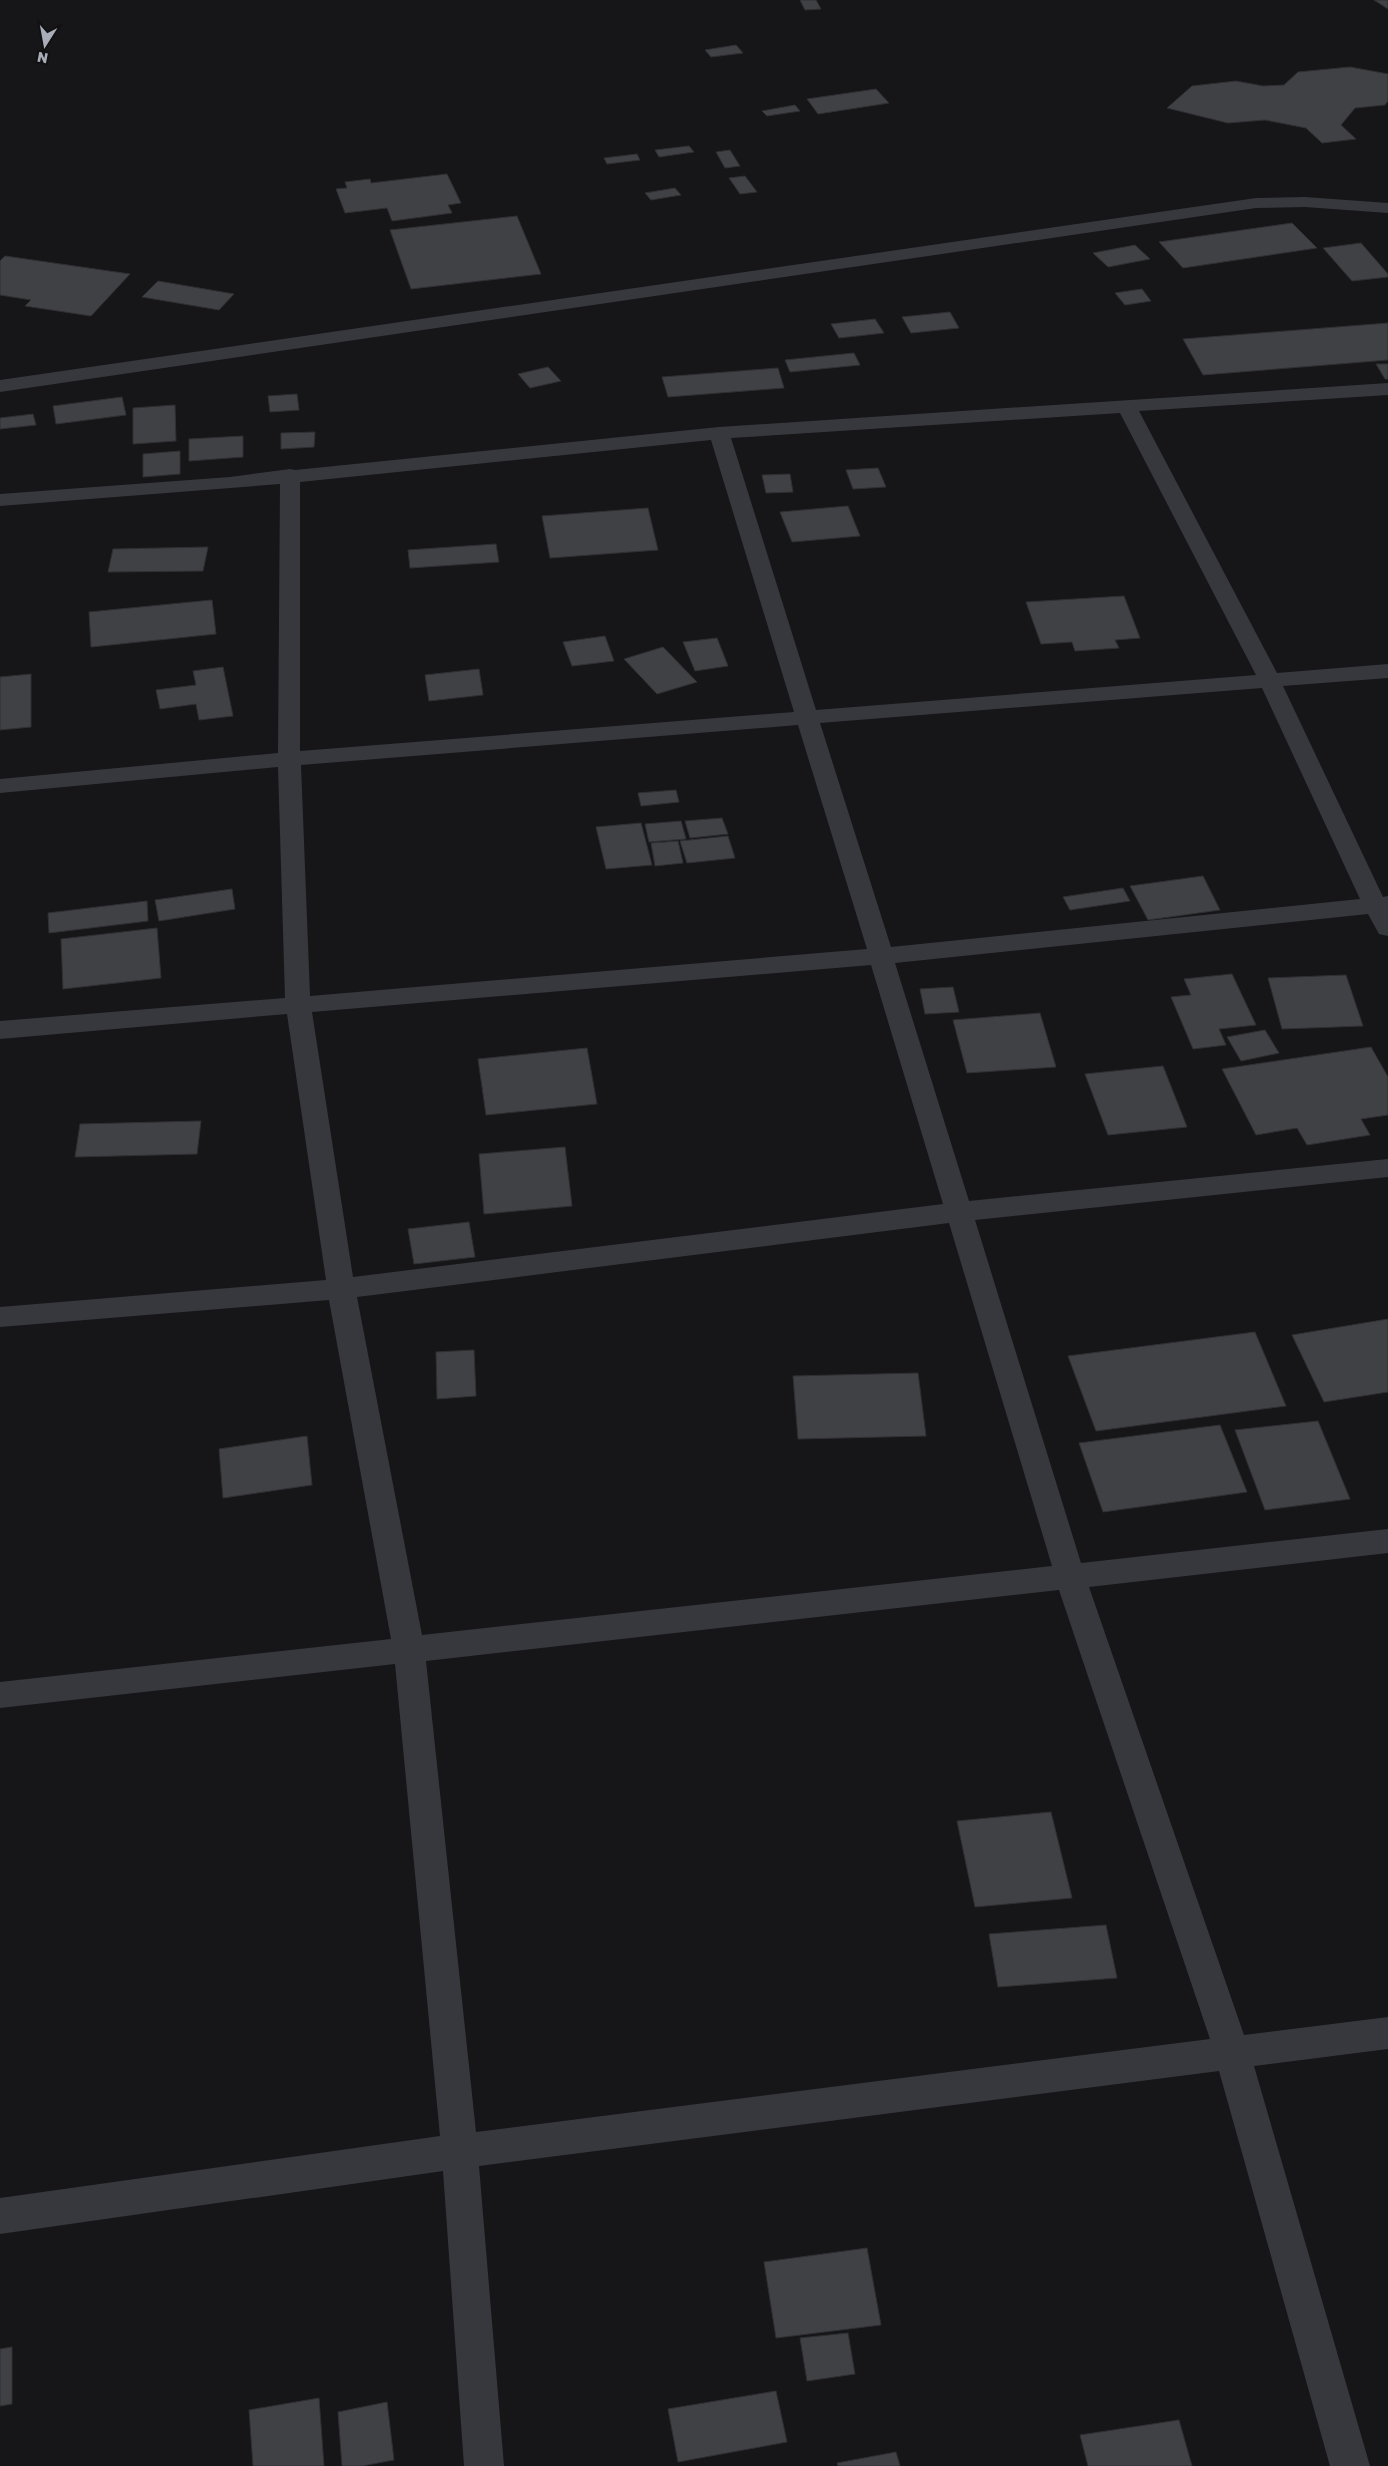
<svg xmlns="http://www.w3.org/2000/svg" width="1388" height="2466" font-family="'Golos Text',sans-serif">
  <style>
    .building { fill: #404145; stroke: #303034 }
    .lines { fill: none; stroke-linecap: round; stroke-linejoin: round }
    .minor { fill: #37383d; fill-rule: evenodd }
  </style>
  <rect width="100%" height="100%" fill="#161618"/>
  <path class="building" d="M800,0h16l5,9 -16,1z
    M1374,0h14v9z
    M736,45l7,8 -32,4 -6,-7z
    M1350,67l38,7v27l-3,4 -30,3 -14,17 15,14 -34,4 -16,-15 -41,-8 -37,3 -61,-15 25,-22 44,-5 27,5 21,-1 14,-13z
    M876,89l13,14 -71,11 -11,-15z
    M795,105l5,6 -33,5 -5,-5z
    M689,146l5,6 -35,5 -4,-7z
    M730,150l10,16 -15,2 -9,-16z
    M637,154l3,6 -33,4 -3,-6z
    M447,174l14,29 -13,2 4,8 -60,8 -5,-13 -42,5 -9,-24 11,-1 -2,-6 25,-3 1,4z
    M745,176l12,16 -17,2 -11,-16z
    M675,188l6,7 -30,5 -6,-7z
    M517,216l24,58 -130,15 -21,-59z
    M1292,223l25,25 -134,20 -24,-26z
    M1361,243l27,31v3l-36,4 -29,-33z
    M1135,245l15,14 -42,8 -15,-14z
    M5,256l125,18 -39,42 -66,-10 6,-6 -31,-5v-34z
    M158,281l76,13 -15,16 -77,-13z
    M1142,289l9,12 -26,4 -10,-12z
    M950,312l9,16 -48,5 -9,-16z
    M875,319l9,14 -45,5 -8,-14z
    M1388,323v37l-185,15 -20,-36z
    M854,353l6,12 -70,7 -5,-12z
    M1376,364h12v15h-3z
    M548,367l13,14 -31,7 -12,-14z
    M778,368l6,20 -116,9 -6,-20z
    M297,394l2,16 -29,2 -2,-16z
    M122,397l4,18 -70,9 -3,-18z
    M175,405l1,36 -43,3v-36z
    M33,414l3,11 -36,4v-11z
    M315,432l-1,15 -33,2v-16z
    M243,436v21l-54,4v-22z
    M180,451v23l-37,3v-23z
    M878,468l8,19 -33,2 -7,-19z
    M790,474l3,18 -27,1 -4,-18z
    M848,506l12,30 -68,6 -12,-30z
    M648,508l10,42 -108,8 -8,-42z
    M496,544l3,18 -89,6 -2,-18z
    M208,547l-5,24 -95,1 5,-23z
    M1124,596l16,42 -25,2 4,8 -44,3 -3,-9 -31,2 -15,-42z
    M212,600l4,34 -125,13 -2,-35z
    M605,636l9,25 -42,5 -9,-24z
    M717,638l11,28 -33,5 -12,-29z
    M663,647l34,35 -40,12 -33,-35z
    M223,667l10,49 -34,4 -3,-16 -36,5 -4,-19 40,-5 -3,-14z
    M479,669l4,26 -54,6 -4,-26z
    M31,674v53l-31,3v-53z
    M676,790l3,12 -38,4 -3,-13z
    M722,818l6,16 -38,4 -5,-17z
    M681,821l5,18 -37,3 -4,-18z
    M641,823l11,42 -46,4 -10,-42z
    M728,836l7,22 -48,5 -7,-22z
    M678,841l5,22 -28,3 -4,-23z
    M1203,876l17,34 -72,10 -18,-34z
    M1123,888l7,13 -60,9 -7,-13z
    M232,889l3,20 -76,12 -4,-21z
    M147,901l1,20 -99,12 -1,-20z
    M157,928l4,50 -98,11 -2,-50z
    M1232,974l24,51 -37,4 7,16 -33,4 -22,-52 20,-2 -7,-16z
    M1346,975l17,51 -81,3 -14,-51z
    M953,987l6,25 -34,2 -5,-25z
    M1040,1013l16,54 -89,6 -14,-53z
    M1265,1030l14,23 -38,8 -14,-24z
    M1371,1047l17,30v38l-27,4 9,16 -63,10 -10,-17 -41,7 -34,-66z
    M587,1048l10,56 -111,11 -8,-56z
    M1163,1066l24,61 -79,8 -23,-61z
    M201,1121l-4,33 -122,3 5,-33z
    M565,1147l7,59 -88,8 -5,-60z
    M469,1222l6,35 -61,7 -6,-35z
    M1388,1319v73l-64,10 -32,-67z
    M1255,1332l31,74 -190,25 -28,-75z
    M474,1350l2,46 -39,3 -1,-47z
    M918,1373l8,63 -128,3 -5,-63z
    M1318,1421l32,78 -85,11 -30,-80z
    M1220,1425l27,67 -144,20 -24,-69z
    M307,1436l5,49 -89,13 -4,-49z
    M1051,1812l21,86 -97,9 -18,-86z
    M1106,1925l11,53 -119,9 -9,-53z
    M867,2248l14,77 -105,13 -12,-76z
    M848,2333l7,41 -48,7 -7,-43z
    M12,2347v57l-12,2v-57z
    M776,2391l11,51 -109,20 -10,-53z
    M319,2398l5,68h-71l-4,-56z
    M387,2402l7,58 -32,6h-20l-4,-54z
    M1179,2420l13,46h-104l-8,-31z
    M896,2452l4,14h-62l-1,-3z"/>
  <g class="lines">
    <path class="minor" d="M1305,197l83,6v10l-83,-6 -49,1 -1256,184v-12l1256,-182z
      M1388,383v12l-249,16 138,262 111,-9v14l-105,8 100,211 5,-1v40l-9,-2 -11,-20 -473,49 74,238 419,-42v18l-413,43 106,343 307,-34v24l-299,34 155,448 144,-18v32l-134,17 116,400h-40l-111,-395 -740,95 25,300h-40l-21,-295 -443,63v-36l440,-62 -45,-472 -395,44v-26l391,-43 -62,-339 -329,27v-20l326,-27 -39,-266 -287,25v-18l285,-23 -7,-231 -278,26v-14l278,-26 2,-269 -280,22v-12l230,-17 60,-8 5,1 424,-43zM1120,413l136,262 -440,35 -85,-272zM711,440l83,272 -494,39v-269zM1262,688l98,211 -469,48 -71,-224zM798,725l69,224 -557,47 -9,-231zM871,965l72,239 -590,73 -41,-265zM949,1223l103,343 -630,69 -65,-338zM1059,1590l151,449 -734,93 -50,-471z"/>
  </g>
  <g transform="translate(45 45) rotate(191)" stroke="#111113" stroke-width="4" paint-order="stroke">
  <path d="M0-4L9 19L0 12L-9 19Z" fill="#a8adb8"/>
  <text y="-8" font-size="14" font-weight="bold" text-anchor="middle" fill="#a8adb8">N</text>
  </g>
</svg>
